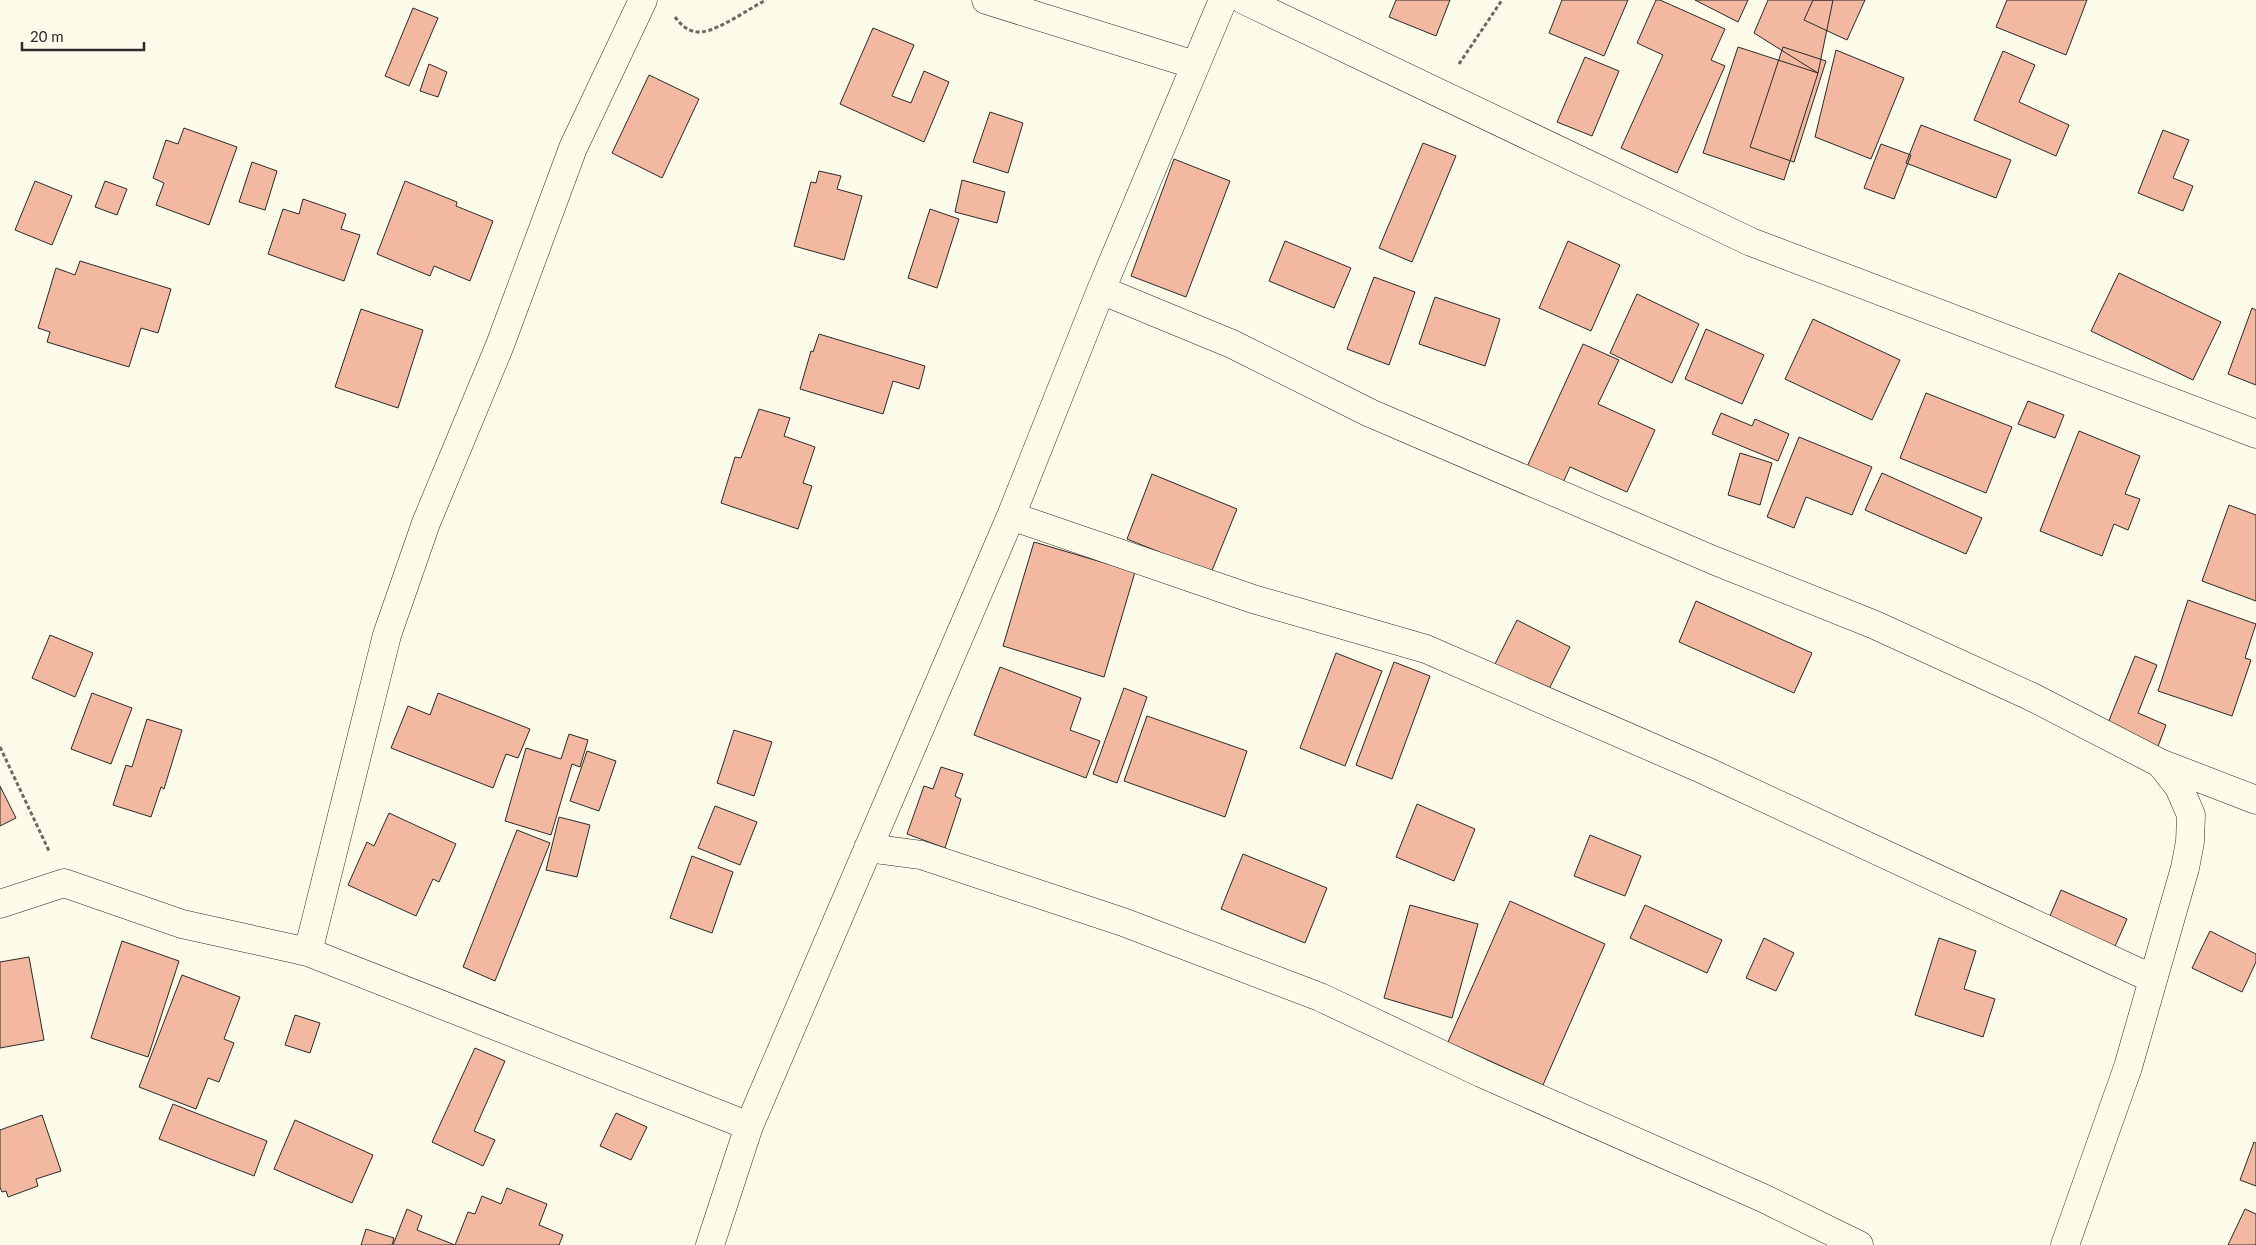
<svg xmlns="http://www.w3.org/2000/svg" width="2256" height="1245" font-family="Lato,sans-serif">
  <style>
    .building { fill: #f2b8a0; stroke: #2b2b2b }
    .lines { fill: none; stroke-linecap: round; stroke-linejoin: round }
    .minor-casing { stroke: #2b2b2b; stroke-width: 29 }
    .path { stroke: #6a6964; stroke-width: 3; stroke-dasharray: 4 2.5; stroke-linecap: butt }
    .minor { stroke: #fdfbea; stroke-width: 28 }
  </style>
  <rect width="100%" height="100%" fill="#fdfbea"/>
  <path class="building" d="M1396,0h54l-14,36 -47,-19z
    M1562,0h66l-24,56 -55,-23z
    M1656,0h4l65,29 -14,31 14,6 -48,107 -56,-25 42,-93 -26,-12z
    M1695,0h53l-10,22z
    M1768,0h65l-15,73 -64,-40z
    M1813,0h52l-18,40 -43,-20z
    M2007,0h80l-21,55 -70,-28z
    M413,8l25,10 -29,68 -24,-10z
    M873,28l41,17 -22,51 19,7 13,-32 25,11 -25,60 -84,-38z
    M1738,47l80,26 -34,107 -81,-27z
    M1783,47l43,14 -32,101 -44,-15z
    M1836,50l68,28 -33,81 -56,-22z
    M2003,51l32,14 -16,37 50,23 -13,31 -82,-36z
    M1585,57l34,14 -27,65 -35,-14z
    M429,64l18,8 -9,25 -18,-6z
    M649,75l50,24 -37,79 -50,-25z
    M990,112l33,11 -15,50 -35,-11z
    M1921,125l90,35 -15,38 -90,-35z
    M184,128l53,19 -28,78 -53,-20 8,-22 -11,-5 13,-38 12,4z
    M2163,130l26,10 -16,38 20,8 -10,25 -45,-18z
    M1423,143l33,13 -44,106 -33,-14z
    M1881,144l30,11 -17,44 -30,-11z
    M1174,159l56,22 -44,116 -55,-21z
    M252,162l25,9 -12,39 -26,-8z
    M819,171l22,5 -4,13 25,7 -18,64 -50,-14 17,-64 5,1z
    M962,180l43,12 -8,31 -42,-11z
    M35,181l37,15 -20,49 -37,-15z
    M105,181l22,8 -10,26 -22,-8z
    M405,181l52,21 -1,4 37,15 -23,60 -36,-15 -4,10 -53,-22z
    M303,199l43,15 -5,15 19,6 -16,46 -76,-27 15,-45 16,5z
    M930,209l29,10 -22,69 -29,-10z
    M1285,241l66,27 -17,40 -65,-27z
    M1568,241l52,24 -29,66 -52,-23z
    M80,261l91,28 -13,44 -17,-5 -12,39 -82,-25 3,-10 -12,-4 18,-60 19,7z
    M2119,273l102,49 -28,58 -102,-49z
    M1374,277l41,15 -26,73 -42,-16z
    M1637,294l62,30 -27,59 -62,-30z
    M1435,297l65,22 -15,47 -66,-22z
    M2252,308l4,2v75l-28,-11z
    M361,309l62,21 -25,78 -63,-21z
    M1813,319l87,41 -28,60 -87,-41z
    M1706,329l58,26 -22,49 -57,-25z
    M819,334l106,32 -6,23 -26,-8 -10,33 -83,-25 11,-38 2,1z
    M1583,344l36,16 -21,44 57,26 -28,62 -57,-25 -8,18 -36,-16z
    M1926,393l86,34 -26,66 -86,-35z
    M2028,401l36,14 -9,23 -37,-14z
    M759,409l31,9 -6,18 31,11 -12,36 9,3 -14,43 -77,-26 14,-46 6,1z
    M1721,413l31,13 3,-7 34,15 -11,27 -66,-27z
    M2079,431l61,25 -15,38 15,5 -12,31 -14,-6 -12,32 -62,-25z
    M1799,437l73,30 -20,48 -46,-18 -12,31 -27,-11z
    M1740,453l32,10 -12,42 -32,-10z
    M1882,473l100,45 -16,36 -101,-44z
    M1152,474l85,35 -26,64 -84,-34z
    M2229,505l27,10v86l-54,-20z
    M1034,542l101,30 -31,105 -101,-31z
    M2188,600l68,24 -11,34 6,2 -19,56 -74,-25z
    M1696,601l116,52 -18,40 -115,-51z
    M1517,620l53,27 -23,46 -53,-27z
    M50,635l43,18 -18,44 -43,-19z
    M1336,653l46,18 -37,95 -45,-18z
    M2135,656l22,9 -19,48 28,12 -9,24 -51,-21z
    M1394,662l36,14 -38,103 -36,-14z
    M1000,667l81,31 -11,32 30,11 -14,37 -112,-43z
    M1124,688l23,9 -30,86 -24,-9z
    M92,693l40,15 -21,56 -40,-15z
    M438,693l92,36 -12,29 -12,-4 -13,34 -102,-40 17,-42 22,9z
    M1147,716l100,35 -22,66 -101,-36z
    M147,719l35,11 -18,59 -3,-2 -10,30 -38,-12 13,-40 6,2z
    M734,730l38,12 -18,54 -37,-13z
    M569,734l19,6 -8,27 -8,-3 -21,71 -46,-14 21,-73 35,11z
    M587,751l29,10 -17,50 -29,-10z
    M941,767l22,7 -8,22 6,3 -16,49 -38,-14 17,-48 9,3z
    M0,786l16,32 -16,8z
    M1417,804l58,25 -21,52 -58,-24z
    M715,806l42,16 -17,43 -42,-17z
    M389,813l67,31 -17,38 -6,-3 -17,37 -68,-31 19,-43 7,4z
    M559,817l31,8 -13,52 -31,-7z
    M517,830l33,13 -55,138 -32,-14z
    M1590,835l51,21 -16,40 -51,-20z
    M1243,854l84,34 -22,55 -84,-34z
    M692,856l41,16 -21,61 -42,-15z
    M2061,890l66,29 -14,32 -66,-28z
    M1510,901l95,43 -62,141 -95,-43z
    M1410,905l68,19 -26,94 -68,-20z
    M1645,905l77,35 -15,33 -77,-35z
    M2210,931l46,23v8l-14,30 -50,-24z
    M1764,938l30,15 -18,38 -30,-13z
    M1939,938l37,13 -12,38 31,10 -12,38 -68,-22z
    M122,941l57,20 -31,96 -57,-19z
    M29,957l15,83 -44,8v-86z
    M182,975l58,22 -16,42 10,4 -15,39 -11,-4 -12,31 -57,-22z
    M295,1015l25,8 -10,30 -25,-8z
    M475,1048l30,13 -31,70 21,9 -12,26 -51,-24z
    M173,1104l94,37 -13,35 -95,-37z
    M616,1113l31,14 -16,33 -31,-14z
    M42,1115l19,56 -25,8 2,7 -30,11 -2,-6 -4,1 -2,-5v-57z
    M295,1120l78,35 -21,48 -78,-34z
    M2254,1142l2,1v43l-16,-6z
    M507,1188l40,16 -8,21 24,10 -4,10h-166l14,-36 15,7 -5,14 38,15 13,-33 7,2 7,-18 19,8z
    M2245,1209l11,5v31h-28z
    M366,1229l28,9 -2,7h-31z"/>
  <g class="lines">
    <g class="minor-casing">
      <path id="minor" d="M986,0l209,65
        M1244,0l507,242 505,192
        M1101,290l131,54 138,69 343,147 162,65 155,71 130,67 19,24 12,28 -1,27 -5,26 -57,199 -63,178
        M1011,516l242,83 173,50 278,121 449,209
        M2160,763l96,37
        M868,848l53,7 202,67 197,75 161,76 282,125 96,47
        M0,904l64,-21 118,41 126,28 441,174
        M308,952l79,-317 39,-112 74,-178 73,-197 70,-148
        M710,1245l39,-119 262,-610 90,-226 122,-290"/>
    </g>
    <path class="path" d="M675,17c6,8 14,16 26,15 19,-2 47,-23 65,-32
      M1459,64l43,-64
      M0,747l49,104"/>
    <use href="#minor" class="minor"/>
  </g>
  <path d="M22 42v8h122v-8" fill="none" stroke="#2b2b2b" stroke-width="2.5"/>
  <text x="30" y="42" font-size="15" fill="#2b2b2b" stroke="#fdfbea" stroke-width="4" paint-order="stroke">20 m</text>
</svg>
